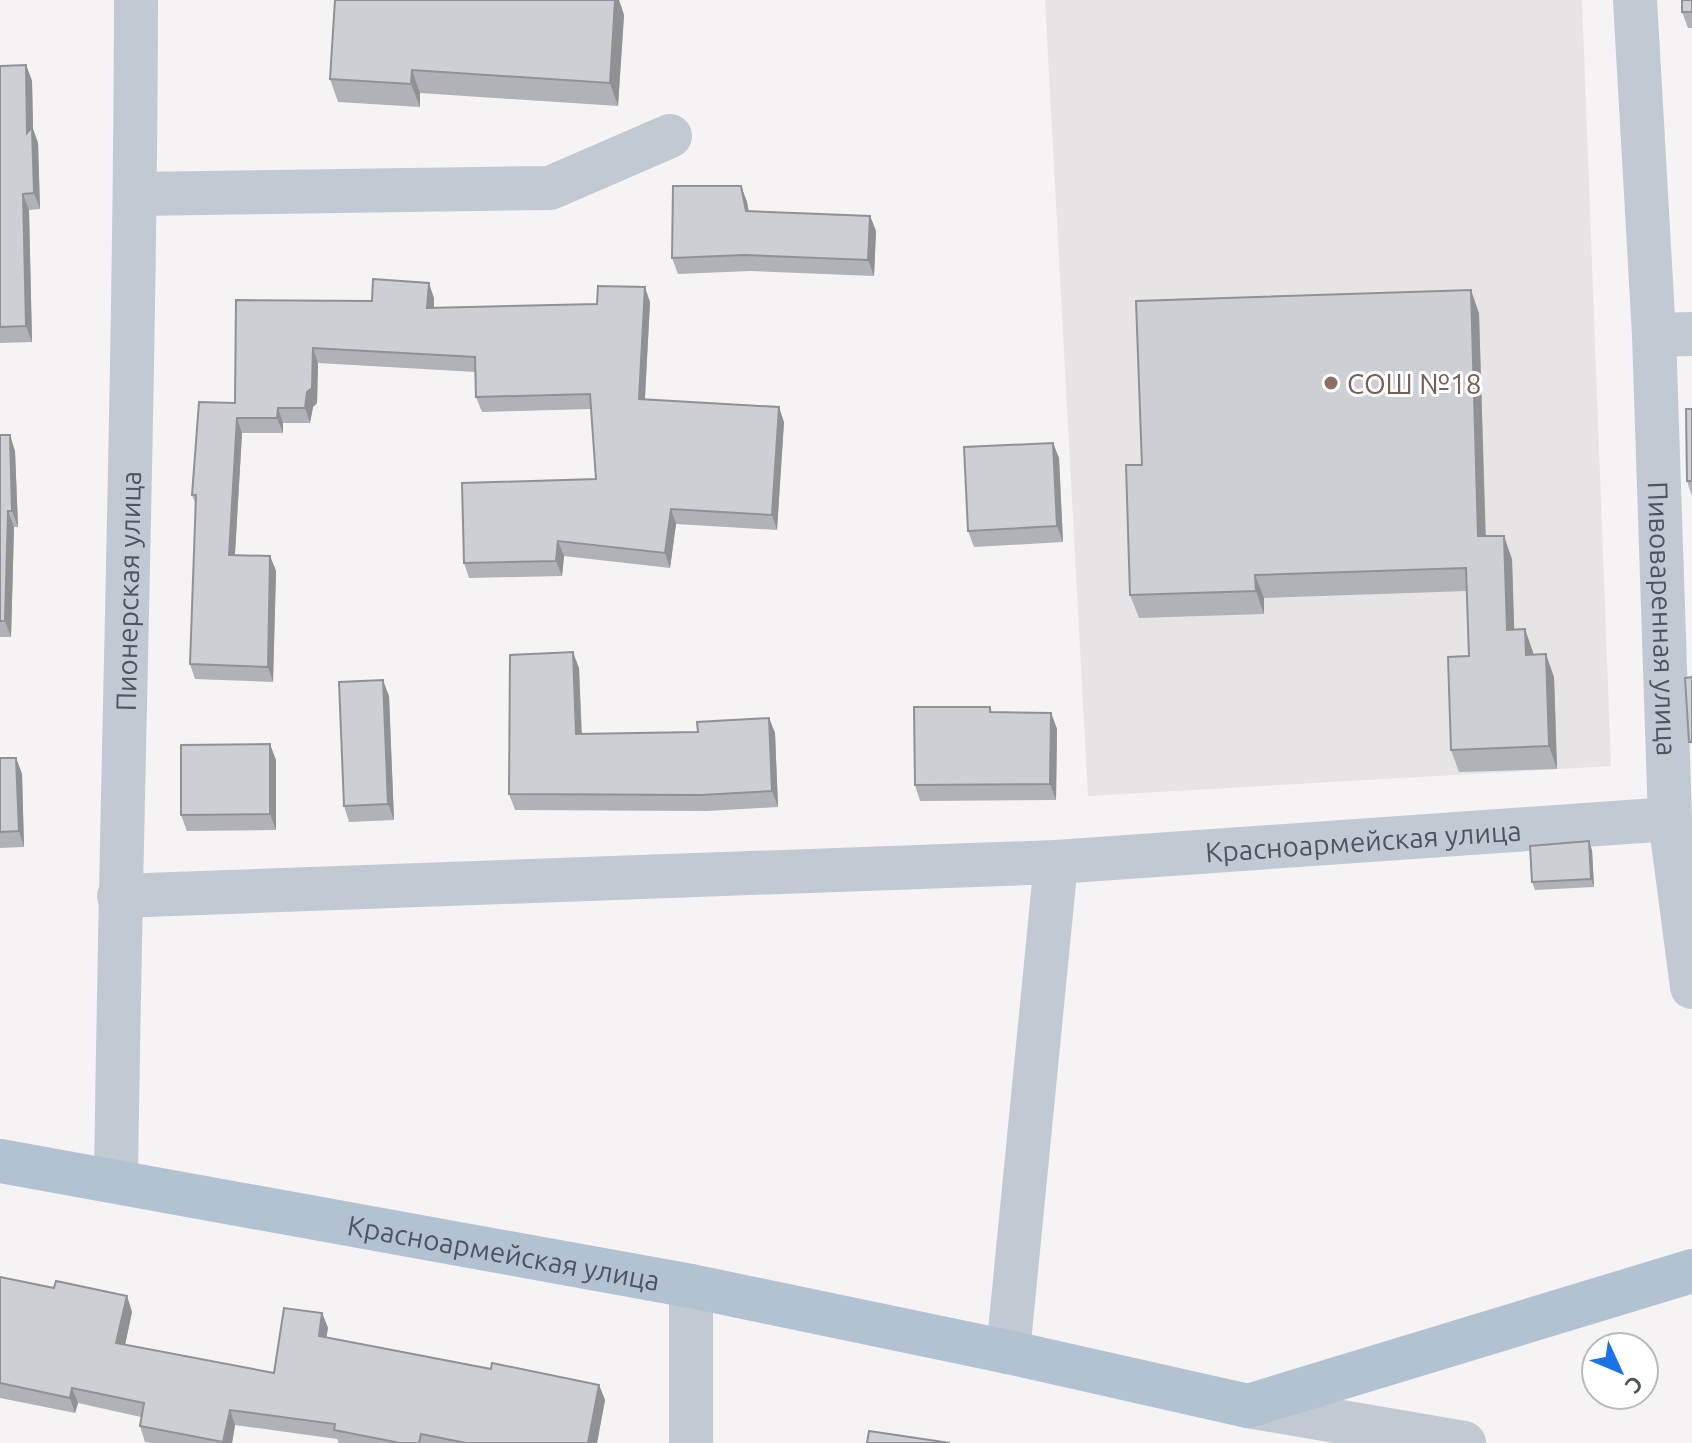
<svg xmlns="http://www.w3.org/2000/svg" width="1692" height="1443" font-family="Ubuntu,sans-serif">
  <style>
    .education { fill: #e6e4e5 }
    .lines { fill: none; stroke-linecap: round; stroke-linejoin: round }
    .minor { stroke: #c1cad2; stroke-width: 44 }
    .major { stroke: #b3c2d1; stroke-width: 44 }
    .wall { fill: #b0b2b7 }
    .shaded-wall { fill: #909195 }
    .building { fill: #cdcfd5; stroke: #909195; stroke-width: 2 }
    .education-dot { fill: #8d6e63; stroke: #fff; stroke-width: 3 }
    .labels { text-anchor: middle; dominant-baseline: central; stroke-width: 6; stroke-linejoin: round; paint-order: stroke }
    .education-label { font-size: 28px; fill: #785e54; stroke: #fff; text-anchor: start }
    .street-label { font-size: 28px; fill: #4a5661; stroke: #fff }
  </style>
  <rect width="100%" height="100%" fill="#f5f3f3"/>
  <path class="education" d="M1045,0h537l29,766 -523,30z"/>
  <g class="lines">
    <g class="minor">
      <path d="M1635,0l19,335"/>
      <path d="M135,194l415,-6 120,-52"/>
      <path id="s1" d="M1692,334l-38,1 16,484 22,168"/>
      <path id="s2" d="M1056,862l614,-43"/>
      <path d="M119,896l937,-34 -48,490"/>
      <path id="s3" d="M116,1181c5,-394 19,-787 20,-1181"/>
      <path d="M691,1286v157"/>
      <path d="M1248,1406l216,37"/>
    </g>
    <path class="major" id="s4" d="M0,1161l691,125 317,66 240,54 444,-135"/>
  </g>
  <path class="wall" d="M335,0h284l5,15 -6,91 -198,-13v14l-82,-5 -8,-23z
    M1692,0v28h-4l-6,-16z
    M26,65l6,16 1,48 5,14 2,66 -11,1 3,132 -32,1v-277z
    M741,186l6,16 2,9 121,5 6,15 -2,45 -124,-5 -72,3 -6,-16z
    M434,298v10l163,-4 53,-2 -5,97 139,23 -7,108 -101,-6 -6,44 -106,-12 -2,20 -93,2 -5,-15 132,-84 -5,-70 -109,3 -6,-15v-25l-158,-9 -1,40 -4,4 -3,16h-27v10h-41l-7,122 35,1 6,15 -3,111 -78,-3 -5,-15 6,-159 -4,-10 43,-92 137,-102z
    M1479,313l7,223 26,23 2,70 19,23v2l21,23 3,92 -98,3 -8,-22 18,-94 -2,-65 -203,7v16l-125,4 -9,-23 12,-130z
    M1692,409v87l-5,-15z
    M0,435l15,16 3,76h-4l-3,110h-11z
    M1053,443l6,15 4,84 -89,5 -6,-16z
    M579,668l3,66 116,-2 71,-14 6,15 3,74 -71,4 -192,-1 -6,-16z
    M389,696l5,124 -45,2 -5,-16z
    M990,707l2,5 59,1 6,16 -1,71 -136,1 -5,-16z
    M0,758h16l6,16 2,73 -24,1z
    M276,760v70l-89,1 -6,-16z
    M1592,850l2,37 -59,3 -3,-8z
    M0,1277l54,11 73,8 5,16 -7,33 149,28 48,-60 6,15 -2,9 165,32 108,16 6,15 -8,43h-258l-2,-4 -102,-14 -3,18h-80l-7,-1 -5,-16 1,-9 -63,-14 -3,10 -75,-15z"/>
  <path class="shaded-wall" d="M615,0h4l5,15 -6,91 -8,-23z
    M26,65l6,16 1,48 5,14 2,66 -6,-16 -7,-60z
    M412,70l8,23v14l-9,-23z
    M741,186l6,16 4,25 -5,-16z
    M23,194l6,16 3,132 -6,-16z
    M870,216l6,15 -2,45 -6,-16z
    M429,283l5,15 -1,25 -6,-15z
    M645,287l5,15 -6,112 -5,-15z
    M1471,290l8,23 7,246 -8,-23z
    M313,348l5,15 -1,40 -4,4 -3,16 -5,-15z
    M779,407l5,15 -7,108 -5,-15z
    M278,408l5,15v10l-6,-15z
    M237,418l5,15 -8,137 -5,-15z
    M10,435l5,16 3,76 -6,-16z
    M1053,443l6,15 4,84 -6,-16z
    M671,509l5,15 -6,44 -5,-15z
    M8,511l6,16 -3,110 -6,-16z
    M1504,536l8,23 3,94 -8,-23z
    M558,541l6,15 -2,20 -6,-15z
    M270,556l6,15 -3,111 -5,-15z
    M1255,575l9,23v16l-8,-23z
    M1525,629l8,23 2,26 -9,-23z
    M573,652l6,16 3,82 -6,-16z
    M1546,654l8,23 3,92 -8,-23z
    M383,680l6,16 5,124 -6,-16z
    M1051,713l6,16 -1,71 -6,-16z
    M769,718l6,15 3,74 -6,-16z
    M270,744l6,16v70l-6,-16z
    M16,758l6,16 2,73 -5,-16z
    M1589,841l3,9 2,37 -3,-8z
    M127,1296l5,16 -10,47 -6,-16z
    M322,1313l6,15 -4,23 -5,-15z
    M599,1385l6,15 -8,43h-9z
    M72,1388l6,15 -3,10 -5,-15z
    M230,1410l5,15 -3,18h-8z"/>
  <path class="building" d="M335,0h280l-5,83 -198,-13 -1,14 -81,-5z
    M1682,0h10v12h-10z
    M26,65l1,68 5,-6 2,66 -11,1 3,132 -26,1v-261z
    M673,186h68l5,25 124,5 -2,44 -124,-5 -72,3z
    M373,279l56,4 -2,25 170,-4 1,-18 47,1 -6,112 140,8 -7,108 -101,-6 -6,44 -107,-12 -2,20 -92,2 -2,-80 134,-4 -6,-85 -114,3 -1,-40 -162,-9 -1,40 -5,4 -2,16h-27l-1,10h-40l-8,137 41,1 -2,111 -78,-3 6,-169h-4l7,-93 36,1 1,-103 136,1z
    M1471,290l7,246h26l3,94 18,-1 1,26 20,-1 3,92 -98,4 -3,-93 21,-1 -3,-88 -211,7 1,16 -126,4 -4,-130h16l-6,-164z
    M1686,409h6v72h-5z
    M0,435h10l2,76h-4l-3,110h-5z
    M1053,443l4,83 -89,5 -4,-84z
    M573,652l3,82 122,-2 -1,-10 72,-4 3,73 -71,4 -192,-1 1,-139z
    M1692,677v65h-3l-4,-64z
    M383,680l5,124 -44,2 -5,-124z
    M914,707h76v5l61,1 -1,71 -135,1z
    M270,744v70l-89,1v-70z
    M0,758h16l3,73 -19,1z
    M1589,841l2,38 -59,3 -2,-36z
    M0,1277l54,11 2,-7 71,15 -11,47 158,30 10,-65 38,5 -3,23 172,33 1,-6 107,22 -11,58h-122l-45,-9 -2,9h-19l-66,-13 1,-6 -105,-14 -7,32 -83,-16 4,-23 -72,-15 -2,10 -70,-15z
    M869,1431l81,12h-83z"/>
  <circle class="education-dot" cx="1331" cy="383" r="8"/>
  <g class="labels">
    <g class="education-label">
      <text x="1347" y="383">СОШ №18</text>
    </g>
    <g class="street-label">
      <text stroke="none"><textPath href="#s3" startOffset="590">Пионерская улица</textPath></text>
      <text stroke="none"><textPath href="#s1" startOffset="322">Пивоваренная улица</textPath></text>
      <text stroke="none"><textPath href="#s2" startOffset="308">Красноармейская улица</textPath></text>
      <text stroke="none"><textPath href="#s4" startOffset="512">Красноармейская улица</textPath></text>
    </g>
  </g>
  <g transform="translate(1620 1371) rotate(134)"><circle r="38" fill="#ffffff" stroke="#b7bbc0" stroke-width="2"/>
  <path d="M0-6L14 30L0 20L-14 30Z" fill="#1a73e8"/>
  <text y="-12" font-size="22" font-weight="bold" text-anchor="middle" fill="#4a5661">С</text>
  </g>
</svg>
